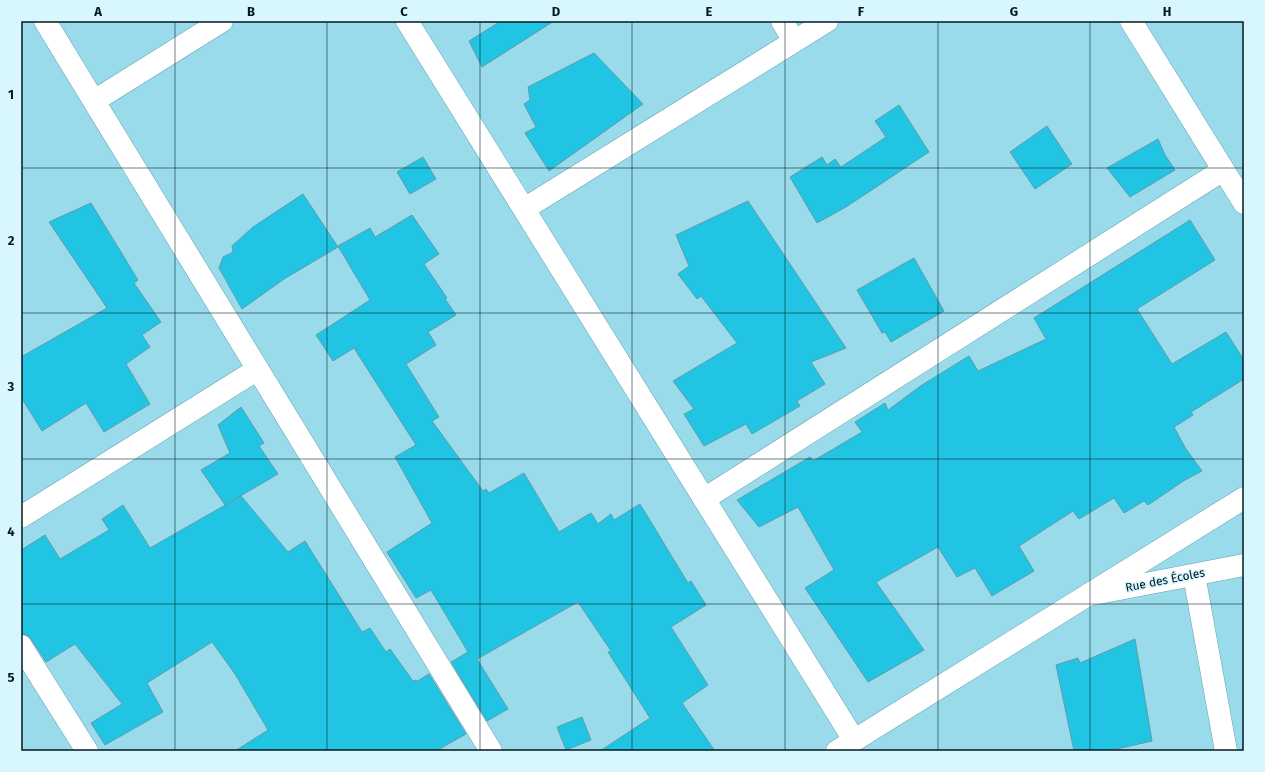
<svg xmlns="http://www.w3.org/2000/svg" width="1265" height="772" font-family="'Fira Sans',sans-serif">
  <style>
    .building { fill: #21c5e3; stroke: #5d9dac }
    .lines { fill: none; stroke-linecap: round; stroke-linejoin: round }
    .minor-casing { stroke: #64a4b4; stroke-width: 23 }
    .tertiary-casing { stroke: #64a4b4; stroke-width: 23 }
    .minor { stroke: #fff; stroke-width: 22 }
    .tertiary { stroke: #fff; stroke-width: 22 }
    .grid { fill: none; stroke: #011a20; stroke-width: 1; stroke-opacity: 0.55 }
    .labels { text-anchor: middle; dominant-baseline: central; stroke-width: 3; stroke-linejoin: round; paint-order: stroke }
    .street-label { font-size: 12px; fill: #011a20; stroke: #d7f6fe }
    .neatline { fill: none; stroke: #011a20; stroke-width: 1.5 }
    .grid-label { font-size: 13px; text-anchor: middle; font-weight: bold; fill: #011a20 }
  </style>
  <rect width="100%" height="100%" fill="#9adbeb"/>
  <!-- building -->
  <path class="building" d="M 501,21 L 554,21 L 482,67 L 469,41 Z
    M 594,53 L 643,104 L 549,171 L 525,133 L 536,127 L 524,104 L 530,100 L 528,87 Z
    M 899,105 L 929,152 L 846,207 L 817,223 L 790,177 L 822,157 L 827,165 L 835,159 L 841,167 L 886,137 L 875,121 Z
    M 1047,126 L 1072,164 L 1035,189 L 1010,152 Z
    M 1158,139 L 1165,155 L 1175,170 L 1130,197 L 1107,168 Z
    M 423,157 L 436,179 L 410,194 L 397,172 Z
    M 303,194 L 338,247 L 284,279 L 242,309 L 219,268 L 223,257 L 233,252 L 232,246 L 253,227 Z
    M 748,201 L 846,348 L 811,362 L 825,384 L 797,401 L 800,406 L 752,434 L 746,424 L 704,446 L 684,414 L 694,409 L 673,381 L 737,343 L 701,296 L 697,299 L 678,274 L 689,266 L 676,235 Z
    M 91,203 L 138,280 L 134,283 L 161,322 L 142,335 L 150,347 L 126,364 L 150,404 L 104,432 L 86,403 L 42,431 L 21,397 L 21,357 L 107,308 L 49,222 Z
    M 412,215 L 439,254 L 424,264 L 447,298 L 445,299 L 456,315 L 428,332 L 436,345 L 406,364 L 439,417 L 432,421 L 483,491 L 486,489 L 489,493 L 524,473 L 559,532 L 591,513 L 598,524 L 611,514 L 614,520 L 640,504 L 688,583 L 691,581 L 706,605 L 671,627 L 708,685 L 682,703 L 715,751 L 600,751 L 650,718 L 608,652 L 611,651 L 578,602 L 477,659 L 508,709 L 487,721 L 451,662 L 468,652 L 431,590 L 416,598 L 387,552 L 432,523 L 395,457 L 416,445 L 354,348 L 333,361 L 316,335 L 370,300 L 338,246 L 370,228 L 375,237 Z
    M 1190,220 L 1215,260 L 1137,309 L 1172,364 L 1226,332 L 1244,360 L 1244,379 L 1191,412 L 1193,415 L 1174,427 L 1186,449 L 1202,471 L 1185,480 L 1148,505 L 1144,501 L 1124,513 L 1114,498 L 1079,519 L 1073,511 L 1019,546 L 1034,571 L 992,596 L 975,568 L 957,577 L 938,547 L 876,582 L 924,650 L 868,682 L 805,588 L 834,570 L 798,507 L 759,527 L 737,500 L 810,457 L 813,461 L 862,432 L 855,422 L 885,403 L 888,410 L 922,385 L 969,356 L 978,371 L 1046,339 L 1034,318 Z
    M 914,258 L 944,311 L 891,342 L 885,332 L 882,333 L 857,290 Z
    M 241,407 L 264,443 L 259,446 L 278,474 L 225,505 L 201,470 L 230,453 L 218,425 Z
    M 241,496 L 288,552 L 305,541 L 362,632 L 370,628 L 386,652 L 390,649 L 413,681 L 416,680 L 416,682 L 429,674 L 466,734 L 436,751 L 235,751 L 268,730 L 235,674 L 212,642 L 147,683 L 163,712 L 105,745 L 91,723 L 122,704 L 75,644 L 46,662 L 31,639 L 27,635 L 21,634 L 21,550 L 45,535 L 60,559 L 109,530 L 102,519 L 123,505 L 150,548 Z
    M 1135,639 L 1152,741 L 1108,751 L 1074,751 L 1056,665 L 1078,658 L 1080,663 Z
    M 582,717 L 591,740 L 566,750 L 557,727 Z"/>
  <g class="lines">
    <!-- minor casing -->
    <g class="minor-casing">
      <path id="minor" d="M 45,21 L 491,751
        M 407,21 L 854,740
        M 782,21 L 794,41
        M 1131,21 L 1244,203
        M 94,101 L 222,21
        M 524,209 L 827,21
        M 704,499 L 1223,170
        M 21,517 L 258,369
        M 1194,575 L 1226,751
        M 1088,595 L 1244,565
        M 21,646 L 87,751"/>
    </g>
    <!-- tertiary casing -->
    <g class="tertiary-casing">
      <path id="tertiary" d="M 837,751 L 1244,498"/>
    </g>
    <!-- minor -->
    <use href="#minor" class="minor"/>
    <!-- tertiary -->
    <use href="#tertiary" class="tertiary"/>
  </g>
  <!-- grid -->
  <path class="grid" d="M 175,21 L 175,751M 327,21 L 327,751M 480,21 L 480,751M 632,21 L 632,751M 785,21 L 785,751M 938,21 L 938,751M 1090,21 L 1090,751M 21,168 L 1244,168M 21,313 L 1244,313M 21,459 L 1244,459M 21,604 L 1244,604"/>
  <g class="labels">
    <!-- street labels -->
    <g class="street-label">
      <text transform="translate(1165 580) rotate(-11)">Rue des Écoles</text>
    </g>
  </g>
  <!-- border -->
  <rect width="1265" height="772" fill="none" stroke="#d7f6fe" stroke-width="44"/>
  <rect x="22" y="22" width="1221" height="728" class="neatline"/>
  <g class="grid-label">
    <text x="98" y="16">A</text>
    <text x="251" y="16">B</text>
    <text x="404" y="16">C</text>
    <text x="556" y="16">D</text>
    <text x="709" y="16">E</text>
    <text x="861" y="16">F</text>
    <text x="1014" y="16">G</text>
    <text x="1167" y="16">H</text>
    <text x="11" y="99">1</text>
    <text x="11" y="245">2</text>
    <text x="11" y="391">3</text>
    <text x="11" y="536">4</text>
    <text x="11" y="682">5</text>
  </g>
</svg>
